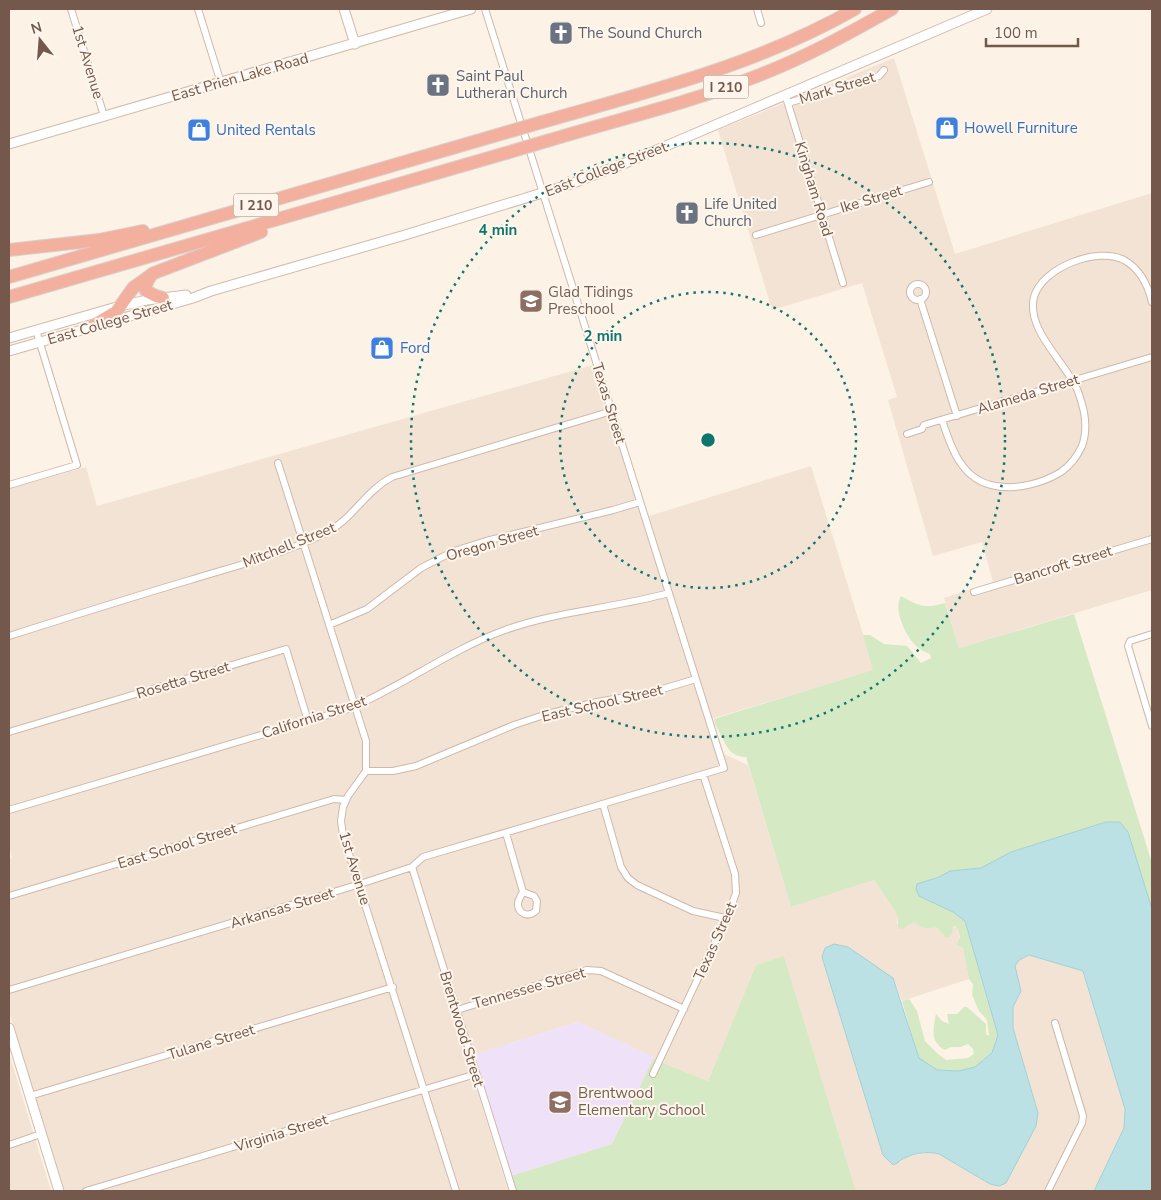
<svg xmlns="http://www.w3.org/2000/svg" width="1161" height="1200" font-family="'Nunito Sans',sans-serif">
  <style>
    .residential { fill: #f3e3d4 }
    .education { fill: #efe2f8 }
    .green { fill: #d5e9c4 }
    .water { fill: #bbe1e5; stroke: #a1d1d6 }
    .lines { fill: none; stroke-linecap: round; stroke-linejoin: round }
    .street-casing { stroke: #cdb9ac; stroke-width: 8 }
    .secondary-casing { stroke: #d2bbac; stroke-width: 11 }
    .highway-casing { stroke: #d8d0cd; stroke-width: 14 }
    .street { stroke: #fff; stroke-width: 6 }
    .secondary { stroke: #fff; stroke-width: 9 }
    .highway { stroke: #f4b09e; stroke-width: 12 }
    .highway-bridge-casing { stroke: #d8d0cd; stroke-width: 14; stroke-linecap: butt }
    .highway-bridge { stroke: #f4b09e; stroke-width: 12 }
    .ring { fill: none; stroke: #0f766e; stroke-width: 2.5; stroke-dasharray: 2.5 5 }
    .labels { text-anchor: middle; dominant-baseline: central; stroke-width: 4; stroke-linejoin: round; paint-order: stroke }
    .shield { fill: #fef6ec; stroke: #9d877b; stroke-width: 1 }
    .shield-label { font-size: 14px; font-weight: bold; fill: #74584b }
    .worship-label { font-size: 15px; fill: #5b616d; stroke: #fef6ec; text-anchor: start }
    .street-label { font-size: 15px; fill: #74584b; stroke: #fef6ec }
    .shop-label { font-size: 15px; fill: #366cbe; stroke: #fef6ec; text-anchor: start }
    .education-label { font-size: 15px; fill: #785e54; stroke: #fef6ec; text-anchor: start }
    .centre { fill: #0f766e; stroke: #fef6ec; stroke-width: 2.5 }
    .ring-label { font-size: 15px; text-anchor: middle; font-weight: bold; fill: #0f766e; stroke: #fef6ec; stroke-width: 4; stroke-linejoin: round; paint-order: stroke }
  </style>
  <rect width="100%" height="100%" fill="#fcf2e6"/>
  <!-- residential -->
  <path class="residential" d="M 894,58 L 955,254 L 1152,193 L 1152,590 L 959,648 L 944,598 L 993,582 L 982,542 L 933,556 L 888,400 L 897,397 L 862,283 L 772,310 L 718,130 Z
    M 593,365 L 715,750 L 748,765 L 791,907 L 874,880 L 895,911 L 898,917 L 897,924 L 908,926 L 912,922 L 914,922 L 936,927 L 946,938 L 956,925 L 964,954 L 969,979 L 902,1001 L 893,978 L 900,1163 L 906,1157 L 933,1152 L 939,1154 L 1038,1113 L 1013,1028 L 1013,1007 L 1021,991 L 1015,966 L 1019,960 L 1029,955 L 1083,970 L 1125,1109 L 1124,1128 L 1094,1191 L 856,1191 L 784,956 L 756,965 L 708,1081 L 653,1059 L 653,1057 L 578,1022 L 467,1057 L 508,1191 L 64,1191 L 9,1012 L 9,859 L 12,858 L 9,847 L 9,489 L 86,467 L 97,506 Z
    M 811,466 L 874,670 L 711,719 L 649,516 Z
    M 9,1053 L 51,1191 L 9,1191 Z"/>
  <!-- education -->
  <path class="education" d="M 578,1022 L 654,1057 L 612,1144 L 511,1176 L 473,1055 Z"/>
  <!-- green -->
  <path class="green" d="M 901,596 C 918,606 926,609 945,603 L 959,648 L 1074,614 L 1152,863 L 1152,909 L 1128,832 L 1120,822 L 1106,822 L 1011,852 L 981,868 L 950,871 L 939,877 L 917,884 L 919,896 L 953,912 L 965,921 L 998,1035 L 992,1053 L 975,1067 L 959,1071 L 937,1070 L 919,1059 L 902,1001 L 909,999 L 917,1011 L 925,1041 L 938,1054 L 946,1060 L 968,1058 L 974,1054 L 973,1049 L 968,1044 L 961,1047 L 951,1047 L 945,1050 C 930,1042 933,1029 936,1014 L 942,1021 L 949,1024 L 947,1014 L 957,1014 L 964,1007 L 967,1007 L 986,1024 L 986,1035 L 989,1035 L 987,1020 L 979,1011 L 972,995 L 973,984 L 969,979 L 964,954 L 963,948 L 957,945 L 960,937 L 956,925 L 953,927 C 953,933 952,936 946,938 L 936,927 C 926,929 922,929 914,922 L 902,929 L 898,928 L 898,917 L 895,911 L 874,880 L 791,907 L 746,757 C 732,757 727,748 722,737 C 719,731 715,726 714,719 L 873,670 L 863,635 L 870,635 L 884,644 L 907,646 L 921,663 L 931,658 L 930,654 C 928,653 925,652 923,651 C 908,643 892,611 901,596 Z
    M 784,956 L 856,1191 L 516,1191 L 511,1176 L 612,1144 L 653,1059 L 708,1081 L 756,965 Z"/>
  <!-- water -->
  <path class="water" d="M 1106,822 L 1120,822 L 1128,832 L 1152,909 L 1152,1191 L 1094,1191 L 1124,1128 L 1125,1109 L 1083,971 L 1029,955 L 1019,960 L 1015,966 L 1021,991 L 1013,1007 L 1013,1028 L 1038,1113 L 1036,1126 L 1006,1183 L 999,1186 L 990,1184 L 939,1154 C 930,1151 915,1153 907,1157 C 901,1159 899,1163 893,1165 L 883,1155 L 822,957 L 825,948 L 834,944 L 848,947 L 893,978 L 919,1058 L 937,1070 L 959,1071 L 975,1067 L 992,1053 L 998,1035 L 965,921 L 953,912 L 919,896 L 916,889 L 917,884 L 939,877 L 950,871 L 981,868 L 1011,852 Z"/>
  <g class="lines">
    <!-- street casing -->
    <g class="street-casing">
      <path id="street" d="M 71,9 L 104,116
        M 198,9 L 221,83
        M 757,9 L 761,23
        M 785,94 L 843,283
        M 788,103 L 879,76 L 884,70
        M 756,235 L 929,182
        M910 292a8 8 0 1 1 16 0a8 8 0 1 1-16 0Z
        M 920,299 L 957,416
        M 942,420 C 951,448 962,481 996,486 C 1017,490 1043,483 1061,472 C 1071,465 1077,457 1082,446 C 1086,435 1086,423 1084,412 C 1082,404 1080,395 1076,387 C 1063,360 1026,329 1034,297 C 1042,268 1097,246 1124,260 C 1140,269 1148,285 1152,302
        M 907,434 L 922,429 L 924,425 L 1152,357
        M 278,463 L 366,741 L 366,771 L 348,796 L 343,807 L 341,821 L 343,835 L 456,1191
        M 9,485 L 77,465 L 36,330
        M 974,592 L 1152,539
        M 329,625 L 367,609 L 421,568 L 454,551 L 486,541 L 613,510 L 640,502
        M 1152,634 L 1130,641 L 1128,646 L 1152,726
        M 9,636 C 69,617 129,598 190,580 C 236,566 283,554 326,533 C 353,519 365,491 392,477 L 612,411
        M 9,732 L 286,649 L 308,721
        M 366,771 L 393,771 L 416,766 L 514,725 L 547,714 L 597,702 L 649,693 L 696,679
        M 603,804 L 621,867 L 628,878 L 637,885 L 693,911 L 725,918
        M 9,810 L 348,709 C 402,687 449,650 505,630 C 558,611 615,608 669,593
        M 506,833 L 523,892
        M 412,867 L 513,1191
        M 523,892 L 534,896 L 537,901 L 536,911 C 531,915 526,916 521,912 C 515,905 519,899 523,892 Z
        M 9,896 L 334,799 L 346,800
        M 9,990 L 360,884 L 412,867 L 423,857 L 724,768 L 485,9
        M 457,1010 L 580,972 L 587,970 L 601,971 L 684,1009
        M 653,1074 L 730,910 L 736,893 L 735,874 L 703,774
        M 30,1096 L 393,987
        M 9,1145 L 41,1134
        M 86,1191 L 476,1074
        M 1048,1191 L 1082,1123 L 1083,1116 L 1055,1023"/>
    </g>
    <!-- secondary casing -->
    <g class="secondary-casing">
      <path id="secondary" d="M 344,9 L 355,44
        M 9,144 L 471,9
        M 9,338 L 120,306 L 147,300 L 186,295
        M 9,351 L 193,298 L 211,291 L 405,235 L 568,185 L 633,160 L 987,9
        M 9,1028 L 59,1191"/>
    </g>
    <!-- highway casing -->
    <g class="highway-casing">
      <path id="highway" d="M 542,122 C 650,91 757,65 855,9
        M 550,140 C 619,119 690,103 757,76 C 804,58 848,34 892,9
        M 9,250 L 99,240 L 143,231
        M 152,274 C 148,280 145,284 146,291 L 156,296 L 163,298
        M 9,277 L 504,133
        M 9,297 L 506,153
        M 94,325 L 116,312 L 133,288 L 154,273 L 261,232"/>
    </g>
    <!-- street -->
    <use href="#street" class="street"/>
    <!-- secondary -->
    <use href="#secondary" class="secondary"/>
    <!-- highway -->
    <use href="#highway" class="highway"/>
    <!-- highway-bridge casing -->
    <g class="highway-bridge-casing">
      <path id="highway-bridge" d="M 504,133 L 542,122
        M 506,153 L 550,140"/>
    </g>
    <!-- highway-bridge -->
    <use href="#highway-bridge" class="highway-bridge"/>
  </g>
  <!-- distance rings -->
  <g class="ring">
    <circle cx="708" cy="440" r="148"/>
    <circle cx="708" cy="440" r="297"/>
  </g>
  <!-- icons -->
  <defs>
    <g id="church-square" transform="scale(1.25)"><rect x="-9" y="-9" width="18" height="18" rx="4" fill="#6b7280" stroke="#fef6ec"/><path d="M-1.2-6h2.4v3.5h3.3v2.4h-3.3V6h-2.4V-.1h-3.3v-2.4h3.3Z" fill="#fff"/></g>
    <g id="shop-square" transform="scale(1.25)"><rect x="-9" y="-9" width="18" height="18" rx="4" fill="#3f7fe0" stroke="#fef6ec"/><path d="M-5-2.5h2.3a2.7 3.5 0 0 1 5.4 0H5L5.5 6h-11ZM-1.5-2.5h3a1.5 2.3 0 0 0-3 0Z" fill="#fff"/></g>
    <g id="school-square" transform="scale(1.25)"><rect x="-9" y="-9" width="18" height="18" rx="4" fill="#8d6e63" stroke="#fef6ec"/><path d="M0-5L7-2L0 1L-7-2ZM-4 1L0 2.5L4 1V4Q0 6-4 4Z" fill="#fff"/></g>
  </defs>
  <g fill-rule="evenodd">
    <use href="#church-square" x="561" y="33"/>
    <use href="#church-square" x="438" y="85"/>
    <use href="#shop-square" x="947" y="128"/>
    <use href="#shop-square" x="199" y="130"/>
    <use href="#church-square" x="687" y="213"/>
    <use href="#school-square" x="531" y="301"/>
    <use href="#shop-square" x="382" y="348"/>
    <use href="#school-square" x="560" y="1102"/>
  </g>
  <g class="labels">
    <!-- shield labels -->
    <g class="shield">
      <rect x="703.5" y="75.5" width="45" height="23" rx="4"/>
      <rect x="233.5" y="193.5" width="45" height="23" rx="4"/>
    </g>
    <g class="shield-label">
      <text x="726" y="87">I 210</text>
      <text x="256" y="205">I 210</text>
    </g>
    <!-- worship labels -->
    <g class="worship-label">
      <text x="578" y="33">The Sound Church</text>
      <text x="456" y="76">Saint Paul<tspan x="456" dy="17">Lutheran Church</tspan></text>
      <text x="704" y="204">Life United<tspan x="704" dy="17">Church</tspan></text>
    </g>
    <!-- street labels -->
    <g class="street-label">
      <text transform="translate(88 62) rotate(73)">1st Avenue</text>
      <text transform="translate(240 77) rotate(-16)">East Prien Lake Road</text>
      <text transform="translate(837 88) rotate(-17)">Mark Street</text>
      <text transform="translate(606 169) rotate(-21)">East College Street</text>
      <text transform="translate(814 189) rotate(73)">Kingham Road</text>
      <text transform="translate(871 199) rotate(-17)">Ike Street</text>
      <text transform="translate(110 322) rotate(-16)">East College Street</text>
      <text transform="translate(1028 394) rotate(-17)">Alameda Street</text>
      <text transform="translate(609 403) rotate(73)">Texas Street</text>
      <text transform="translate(492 543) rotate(-16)">Oregon Street</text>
      <text transform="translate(289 545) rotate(-22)">Mitchell Street</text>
      <text transform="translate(1063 565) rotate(-17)">Bancroft Street</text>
      <text transform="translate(183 680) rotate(-17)">Rosetta Street</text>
      <text transform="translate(602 703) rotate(-13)">East School Street</text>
      <text transform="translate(314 717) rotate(-18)">California Street</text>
      <text transform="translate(177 846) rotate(-17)">East School Street</text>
      <text transform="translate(355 868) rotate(73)">1st Avenue</text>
      <text transform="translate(282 908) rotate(-17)">Arkansas Street</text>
      <text transform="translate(715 941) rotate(-66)">Texas Street</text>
      <text transform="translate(529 988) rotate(-16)">Tennessee Street</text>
      <text transform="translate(462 1029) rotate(73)">Brentwood Street</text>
      <text transform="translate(211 1042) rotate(-17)">Tulane Street</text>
      <text transform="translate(281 1133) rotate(-17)">Virginia Street</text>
    </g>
    <!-- shop labels -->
    <g class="shop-label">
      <text x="964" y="128">Howell Furniture</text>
      <text x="216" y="130">United Rentals</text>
      <text x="400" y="348">Ford</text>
    </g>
    <!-- education labels -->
    <g class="education-label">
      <text x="548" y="292">Glad Tidings<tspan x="548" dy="17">Preschool</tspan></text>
      <text x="578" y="1093">Brentwood<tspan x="578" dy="17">Elementary School</tspan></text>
    </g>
  </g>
  <circle cx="708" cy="440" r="8" class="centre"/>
  <g class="ring-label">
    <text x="498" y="235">4 min</text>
    <text x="603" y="341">2 min</text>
  </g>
  <!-- border -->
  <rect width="1161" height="1200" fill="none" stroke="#74584b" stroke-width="20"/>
  <!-- north arrow -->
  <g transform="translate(40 40) rotate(343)" stroke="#fef6ec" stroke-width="4" paint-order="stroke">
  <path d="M0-4L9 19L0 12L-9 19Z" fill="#74584b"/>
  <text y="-8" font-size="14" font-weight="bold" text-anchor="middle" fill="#74584b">N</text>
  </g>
  <!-- scale -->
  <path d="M986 38v8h92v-8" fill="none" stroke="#74584b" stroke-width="2.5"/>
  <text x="994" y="38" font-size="15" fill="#74584b" stroke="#fef6ec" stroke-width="4" paint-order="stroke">100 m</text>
</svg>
